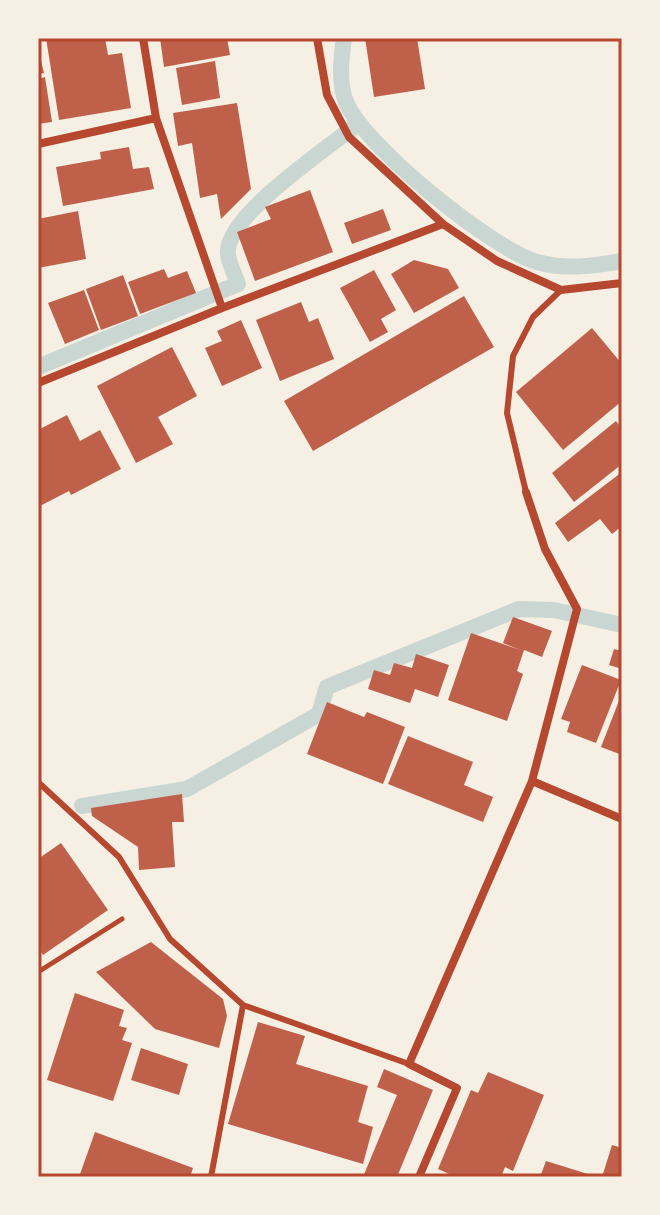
<svg xmlns="http://www.w3.org/2000/svg" width="660" height="1215" font-family="Commissioner,sans-serif">
  <style>
    .lines { fill: none; stroke-linecap: round; stroke-linejoin: round }
    .stream { stroke: #c9d6d2; stroke-width: 16 }
    .building { fill: #bf614a }
    .path { stroke: #b5482f; stroke-width: 5 }
    .service { stroke: #b5482f; stroke-width: 6 }
    .minor { stroke: #b5482f; stroke-width: 8 }
    .neatline { fill: none; stroke: #b5482f; stroke-width: 3 }
  </style>
  <rect width="100%" height="100%" fill="#f6efe4"/>
  <g class="lines">
    <!-- stream -->
    <path class="stream" d="M 344,38 C 341,59 338,85 347,104 C 366,147 492,249 537,262 C 566,270 593,266 622,261
      M 38,367 L 238,284 C 235,275 229,264 228,254 C 224,216 328,149 357,124
      M 82,806 L 187,789 L 319,714 L 327,687 L 519,609 L 554,610 L 622,625"/>
  </g>
  <!-- building -->
  <path class="building" d="M 46,38 L 105,38 L 108,55 L 122,53 L 131,108 L 59,120 Z
    M 160,38 L 227,38 L 230,55 L 164,67 Z
    M 365,38 L 417,38 L 425,89 L 374,97 Z
    M 38,48 L 44,73 L 38,74 Z
    M 215,61 L 220,98 L 182,105 L 176,68 Z
    M 45,77 L 52,122 L 38,124 L 38,79 Z
    M 237,103 L 251,189 L 221,219 L 217,194 L 200,198 L 192,143 L 178,146 L 173,113 Z
    M 129,147 L 133,169 L 149,167 L 154,189 L 63,206 L 56,167 L 101,159 L 100,152 Z
    M 310,190 L 333,252 L 255,281 L 237,232 L 271,219 L 265,207 Z
    M 383,209 L 391,230 L 352,244 L 344,223 Z
    M 78,211 L 86,259 L 38,268 L 38,219 Z
    M 414,260 L 448,269 L 459,288 L 414,313 L 391,274 Z
    M 164,269 L 168,278 L 187,271 L 196,293 L 140,314 L 128,282 Z
    M 374,270 L 396,310 L 381,319 L 388,332 L 370,342 L 340,288 Z
    M 123,275 L 138,316 L 101,330 L 86,289 Z
    M 84,290 L 99,330 L 65,344 L 48,303 Z
    M 464,296 L 494,347 L 313,451 L 284,401 Z
    M 301,302 L 309,322 L 318,318 L 334,359 L 280,381 L 256,320 Z
    M 241,320 L 262,368 L 222,386 L 205,348 L 222,341 L 217,331 Z
    M 592,328 L 622,364 L 622,401 L 563,450 L 516,392 Z
    M 172,347 L 197,396 L 158,417 L 173,444 L 136,463 L 97,386 Z
    M 67,415 L 80,441 L 100,430 L 121,469 L 71,495 L 69,491 L 38,507 L 38,430 Z
    M 616,421 L 622,429 L 622,464 L 574,502 L 552,473 Z
    M 622,472 L 622,526 L 612,534 L 600,519 L 568,542 L 555,523 Z
    M 513,617 L 552,631 L 542,657 L 524,650 L 517,671 L 523,674 L 507,721 L 448,700 L 471,633 L 520,650 L 503,643 Z
    M 614,649 L 622,651 L 622,669 L 609,665 Z
    M 416,654 L 449,665 L 438,697 L 415,689 L 410,703 L 368,689 L 374,670 L 390,675 L 394,663 L 412,668 Z
    M 582,665 L 621,680 L 596,743 L 567,732 L 570,722 L 561,719 Z
    M 622,693 L 622,755 L 601,747 Z
    M 327,702 L 364,717 L 367,712 L 405,727 L 383,784 L 307,754 Z
    M 408,736 L 473,762 L 464,785 L 493,797 L 483,822 L 388,784 Z
    M 182,794 L 184,822 L 172,822 L 175,867 L 139,870 L 138,847 L 92,816 L 91,808 Z
    M 61,843 L 108,910 L 43,955 L 38,947 L 38,859 Z
    M 151,942 L 223,999 L 227,1016 L 219,1048 L 155,1029 L 96,972 Z
    M 75,993 L 124,1010 L 119,1026 L 127,1028 L 122,1040 L 132,1043 L 113,1101 L 47,1080 Z
    M 258,1022 L 305,1036 L 296,1064 L 368,1086 L 358,1122 L 373,1127 L 363,1164 L 228,1124 Z
    M 141,1048 L 188,1064 L 179,1095 L 131,1080 Z
    M 384,1069 L 433,1090 L 397,1177 L 363,1177 L 397,1095 L 377,1087 Z
    M 488,1072 L 544,1095 L 513,1171 L 505,1167 L 501,1177 L 456,1177 L 438,1169 L 471,1090 L 478,1093 Z
    M 95,1132 L 193,1168 L 190,1177 L 79,1177 Z
    M 612,1145 L 622,1148 L 622,1177 L 602,1177 Z
    M 546,1161 L 588,1174 L 588,1177 L 540,1177 Z"/>
  <g class="lines">
    <!-- path -->
    <path class="path" d="M 38,972 L 122,919"/>
    <!-- service -->
    <path class="service" d="M 526,492 L 507,413 L 513,356 L 533,317 L 561,290
      M 38,782 L 119,857 L 170,939 L 243,1005 L 409,1064
      M 211,1177 L 243,1005"/>
    <!-- minor -->
    <path class="minor" d="M 143,38 L 156,118 L 222,308
      M 317,38 L 327,95 L 349,137 L 443,224 L 497,261 L 561,290 L 622,283
      M 38,144 L 156,118
      M 38,383 L 222,308 L 443,224
      M 532,781 L 622,819
      M 419,1177 L 457,1088 L 409,1064 L 532,781 L 577,609 L 545,549 L 526,492"/>
  </g>
  <!-- border -->
  <rect width="660" height="1215" fill="none" stroke="#f6efe4" stroke-width="80"/>
  <rect x="40" y="40" width="580" height="1135" class="neatline"/>
</svg>
